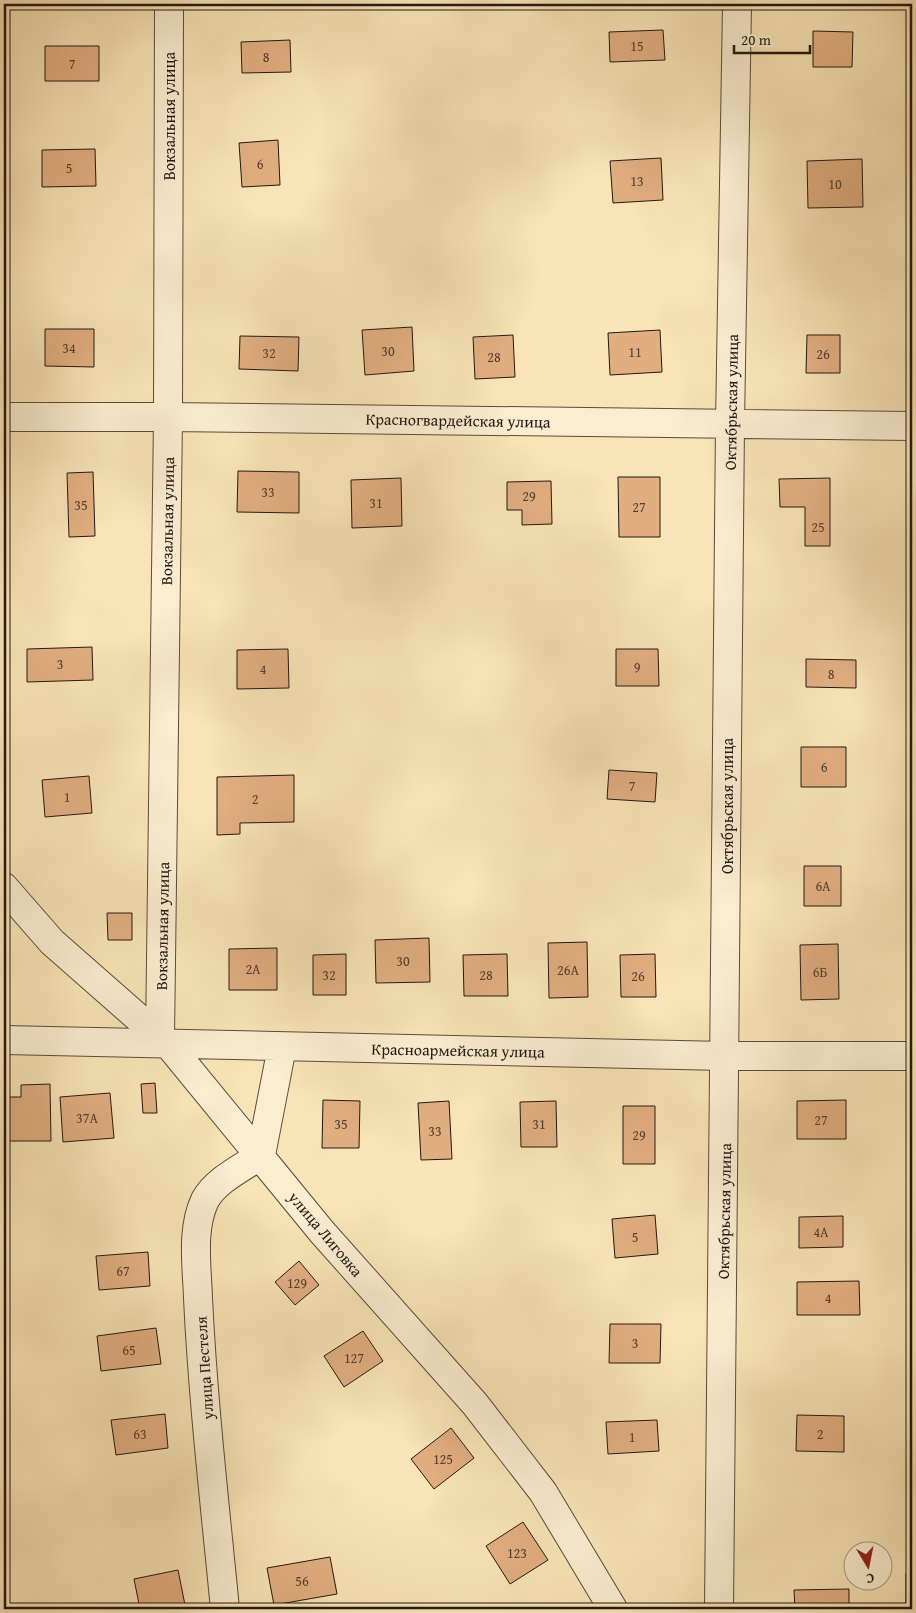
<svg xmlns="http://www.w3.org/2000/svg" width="916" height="1613" font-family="'Gentium Book Plus',serif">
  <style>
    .building { fill: #e1ae80; stroke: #241813 }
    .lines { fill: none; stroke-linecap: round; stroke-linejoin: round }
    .minor-casing { stroke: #594b3c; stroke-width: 30 }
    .minor { stroke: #faedd0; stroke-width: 28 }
    .labels { text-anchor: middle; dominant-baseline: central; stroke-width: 4; stroke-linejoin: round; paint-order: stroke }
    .number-label { font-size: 14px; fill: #533e2e }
    .street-label { font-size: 16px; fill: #241813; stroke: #faedd0 }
  </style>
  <rect width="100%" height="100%" fill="#f8e4b6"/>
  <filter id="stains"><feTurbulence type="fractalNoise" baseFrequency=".004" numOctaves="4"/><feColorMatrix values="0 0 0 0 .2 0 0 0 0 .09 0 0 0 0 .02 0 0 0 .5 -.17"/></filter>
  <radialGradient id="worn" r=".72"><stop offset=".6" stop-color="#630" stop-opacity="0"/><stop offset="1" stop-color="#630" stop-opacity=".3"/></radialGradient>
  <!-- building -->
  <path class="building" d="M 663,30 L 665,60 L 610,62 L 609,32 Z
    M 813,31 L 853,32 L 852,67 L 813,67 Z
    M 290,40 L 291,72 L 242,73 L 241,42 Z
    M 45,46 L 99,46 L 99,81 L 45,81 Z
    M 278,140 L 280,185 L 242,187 L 239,143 Z
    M 95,149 L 96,186 L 42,187 L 42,150 Z
    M 661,158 L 663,200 L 613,203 L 610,161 Z
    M 862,159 L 863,207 L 808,208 L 807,161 Z
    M 412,327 L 414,371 L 365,375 L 362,330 Z
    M 45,329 L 94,329 L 94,367 L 45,366 Z
    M 660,330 L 662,372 L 610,375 L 608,333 Z
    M 513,335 L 515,377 L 475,379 L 473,337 Z
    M 807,335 L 840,335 L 840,373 L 806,373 Z
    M 240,336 L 299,337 L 298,371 L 239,369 Z
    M 238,471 L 299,472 L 299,513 L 237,512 Z
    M 93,472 L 95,536 L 69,537 L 67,473 Z
    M 618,477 L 660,477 L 660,537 L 619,537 Z
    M 401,478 L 402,526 L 352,528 L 351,480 Z
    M 830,478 L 830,546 L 805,546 L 805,507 L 780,507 L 779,479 Z
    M 551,481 L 552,524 L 522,525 L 522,510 L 507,510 L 507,482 Z
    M 92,647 L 93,680 L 27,682 L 27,649 Z
    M 288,649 L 289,688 L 237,689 L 237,650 Z
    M 616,649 L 658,649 L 659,686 L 616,686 Z
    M 806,659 L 856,660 L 856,688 L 806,687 Z
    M 801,747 L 846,747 L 846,787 L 801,787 Z
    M 609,770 L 657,773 L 655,802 L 607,799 Z
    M 294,775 L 294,822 L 240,823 L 240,834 L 217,835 L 217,777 Z
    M 89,776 L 92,813 L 45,817 L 42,780 Z
    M 804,866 L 841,866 L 841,906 L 804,906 Z
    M 107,913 L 132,913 L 132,940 L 108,940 Z
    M 429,938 L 430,982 L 376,983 L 375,940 Z
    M 587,942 L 588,997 L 549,998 L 548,943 Z
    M 838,944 L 839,999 L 801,1000 L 800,945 Z
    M 277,948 L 277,990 L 229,990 L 229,949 Z
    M 346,954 L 346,995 L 313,995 L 313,955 Z
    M 507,954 L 508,996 L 464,996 L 463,955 Z
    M 655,954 L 656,997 L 621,997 L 620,955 Z
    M 155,1083 L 157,1113 L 143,1113 L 141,1084 Z
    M 50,1084 L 51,1141 L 9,1141 L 8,1097 L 21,1097 L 21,1085 Z
    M 110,1093 L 114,1138 L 63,1142 L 60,1097 Z
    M 323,1100 L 360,1101 L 359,1148 L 322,1148 Z
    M 846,1100 L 846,1139 L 797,1139 L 797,1101 Z
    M 449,1101 L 452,1159 L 421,1160 L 418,1103 Z
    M 556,1101 L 557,1147 L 521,1147 L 520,1102 Z
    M 623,1106 L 655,1106 L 655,1164 L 623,1164 Z
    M 655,1215 L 658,1254 L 615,1258 L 612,1219 Z
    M 843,1216 L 843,1247 L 799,1248 L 799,1217 Z
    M 148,1252 L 150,1286 L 99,1290 L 96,1256 Z
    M 299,1261 L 319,1285 L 295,1305 L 275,1282 Z
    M 859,1281 L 860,1315 L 797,1315 L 797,1282 Z
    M 610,1324 L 661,1324 L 660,1363 L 609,1363 Z
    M 156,1328 L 161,1364 L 101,1371 L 97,1336 Z
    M 363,1331 L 383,1361 L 344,1387 L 324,1356 Z
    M 165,1414 L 168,1448 L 116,1455 L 111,1420 Z
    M 797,1415 L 844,1416 L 844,1452 L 796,1451 Z
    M 657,1420 L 659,1451 L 608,1454 L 606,1422 Z
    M 451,1428 L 474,1458 L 434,1489 L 411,1459 Z
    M 523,1522 L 548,1560 L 510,1584 L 486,1546 Z
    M 330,1557 L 337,1594 L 274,1605 L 267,1568 Z
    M 178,1570 L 185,1605 L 162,1609 L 140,1609 L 134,1579 Z
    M 906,1573 L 912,1573 L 912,1609 L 906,1609 Z
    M 849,1589 L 849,1609 L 795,1609 L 794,1590 Z"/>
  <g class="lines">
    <!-- minor casing -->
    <g class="minor-casing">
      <path id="minor" d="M 4,417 L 168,417 L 912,426
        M 4,887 L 52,942 L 168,1044 L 322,1232 L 475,1404 L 543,1492 L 613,1609
        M 160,1038 L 168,417 L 169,4
        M 4,1040 L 725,1056 L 912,1056
        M 225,1609 C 215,1506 203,1402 198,1298 C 197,1267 191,1229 205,1200 C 216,1180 242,1168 261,1155 L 282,1047
        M 719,1609 L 730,424 L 737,4"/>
    </g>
    <!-- minor -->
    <use href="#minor" class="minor"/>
  </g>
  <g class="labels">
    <!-- number labels -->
    <g class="number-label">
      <text x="637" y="46">15</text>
      <text x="266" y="57">8</text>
      <text x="72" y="64">7</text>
      <text x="260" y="164">6</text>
      <text x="69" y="168">5</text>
      <text x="637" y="181">13</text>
      <text x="835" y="184">10</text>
      <text x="69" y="348">34</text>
      <text x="388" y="351">30</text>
      <text x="635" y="352">11</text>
      <text x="269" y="353">32</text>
      <text x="823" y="354">26</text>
      <text x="494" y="357">28</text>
      <text x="268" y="492">33</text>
      <text x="529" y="496">29</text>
      <text x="376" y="503">31</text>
      <text x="81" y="505">35</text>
      <text x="639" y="507">27</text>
      <text x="818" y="527">25</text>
      <text x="60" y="664">3</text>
      <text x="637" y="667">9</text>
      <text x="263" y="669">4</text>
      <text x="831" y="674">8</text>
      <text x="824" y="767">6</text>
      <text x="632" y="786">7</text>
      <text x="67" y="797">1</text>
      <text x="255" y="799">2</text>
      <text x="823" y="886">6А</text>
      <text x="403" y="961">30</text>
      <text x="253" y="969">2А</text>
      <text x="568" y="970">26А</text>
      <text x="820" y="972">6Б</text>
      <text x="329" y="975">32</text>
      <text x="486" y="975">28</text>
      <text x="638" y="976">26</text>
      <text x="87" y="1118">37А</text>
      <text x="821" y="1120">27</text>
      <text x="341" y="1124">35</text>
      <text x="539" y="1124">31</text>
      <text x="435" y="1131">33</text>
      <text x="639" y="1135">29</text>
      <text x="821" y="1232">4А</text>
      <text x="635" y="1237">5</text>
      <text x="123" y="1271">67</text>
      <text x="297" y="1283">129</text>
      <text x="828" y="1298">4</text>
      <text x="635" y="1343">3</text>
      <text x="129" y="1350">65</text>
      <text x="354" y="1358">127</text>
      <text x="140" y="1434">63</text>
      <text x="820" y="1434">2</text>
      <text x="632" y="1437">1</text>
      <text x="443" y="1459">125</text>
      <text x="517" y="1553">123</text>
      <text x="302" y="1581">56</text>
    </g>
    <!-- street labels -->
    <g class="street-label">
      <text transform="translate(169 116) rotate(-90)">Вокзальная улица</text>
      <text transform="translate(731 402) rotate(-89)">Октябрьская улица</text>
      <text transform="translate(458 420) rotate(1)">Красногвардейская улица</text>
      <text transform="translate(167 521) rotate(-89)">Вокзальная улица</text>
      <text transform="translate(727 806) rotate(-90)">Октябрьская улица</text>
      <text transform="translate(162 926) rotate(-89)">Вокзальная улица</text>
      <text transform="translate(458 1050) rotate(1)">Красноармейская улица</text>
      <text transform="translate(724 1211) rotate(-89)">Октябрьская улица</text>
      <text transform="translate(326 1234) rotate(50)">улица Лиговка</text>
      <text transform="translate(204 1368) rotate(-94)">улица Пестеля</text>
    </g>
  </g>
  <!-- margin -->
  <rect width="916" height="1613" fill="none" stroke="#f8e4b6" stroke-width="20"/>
  <rect x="5" y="5" width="906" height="1603" fill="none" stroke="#241813" stroke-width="2.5"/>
  <rect x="10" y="10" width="896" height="1593" fill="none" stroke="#241813"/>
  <!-- north arrow -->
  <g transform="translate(868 1566) rotate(170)"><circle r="24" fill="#faedd0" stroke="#a49884"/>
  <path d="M0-4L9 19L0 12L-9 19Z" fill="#8f2418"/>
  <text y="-8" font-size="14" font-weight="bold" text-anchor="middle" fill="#241813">С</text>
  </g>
  <!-- scale -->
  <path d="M734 45v8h76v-8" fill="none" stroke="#241813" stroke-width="2.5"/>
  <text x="741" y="45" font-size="15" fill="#241813" stroke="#faedd0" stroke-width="4" paint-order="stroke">20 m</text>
  <rect width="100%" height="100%" filter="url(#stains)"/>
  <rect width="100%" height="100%" fill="url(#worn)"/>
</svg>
